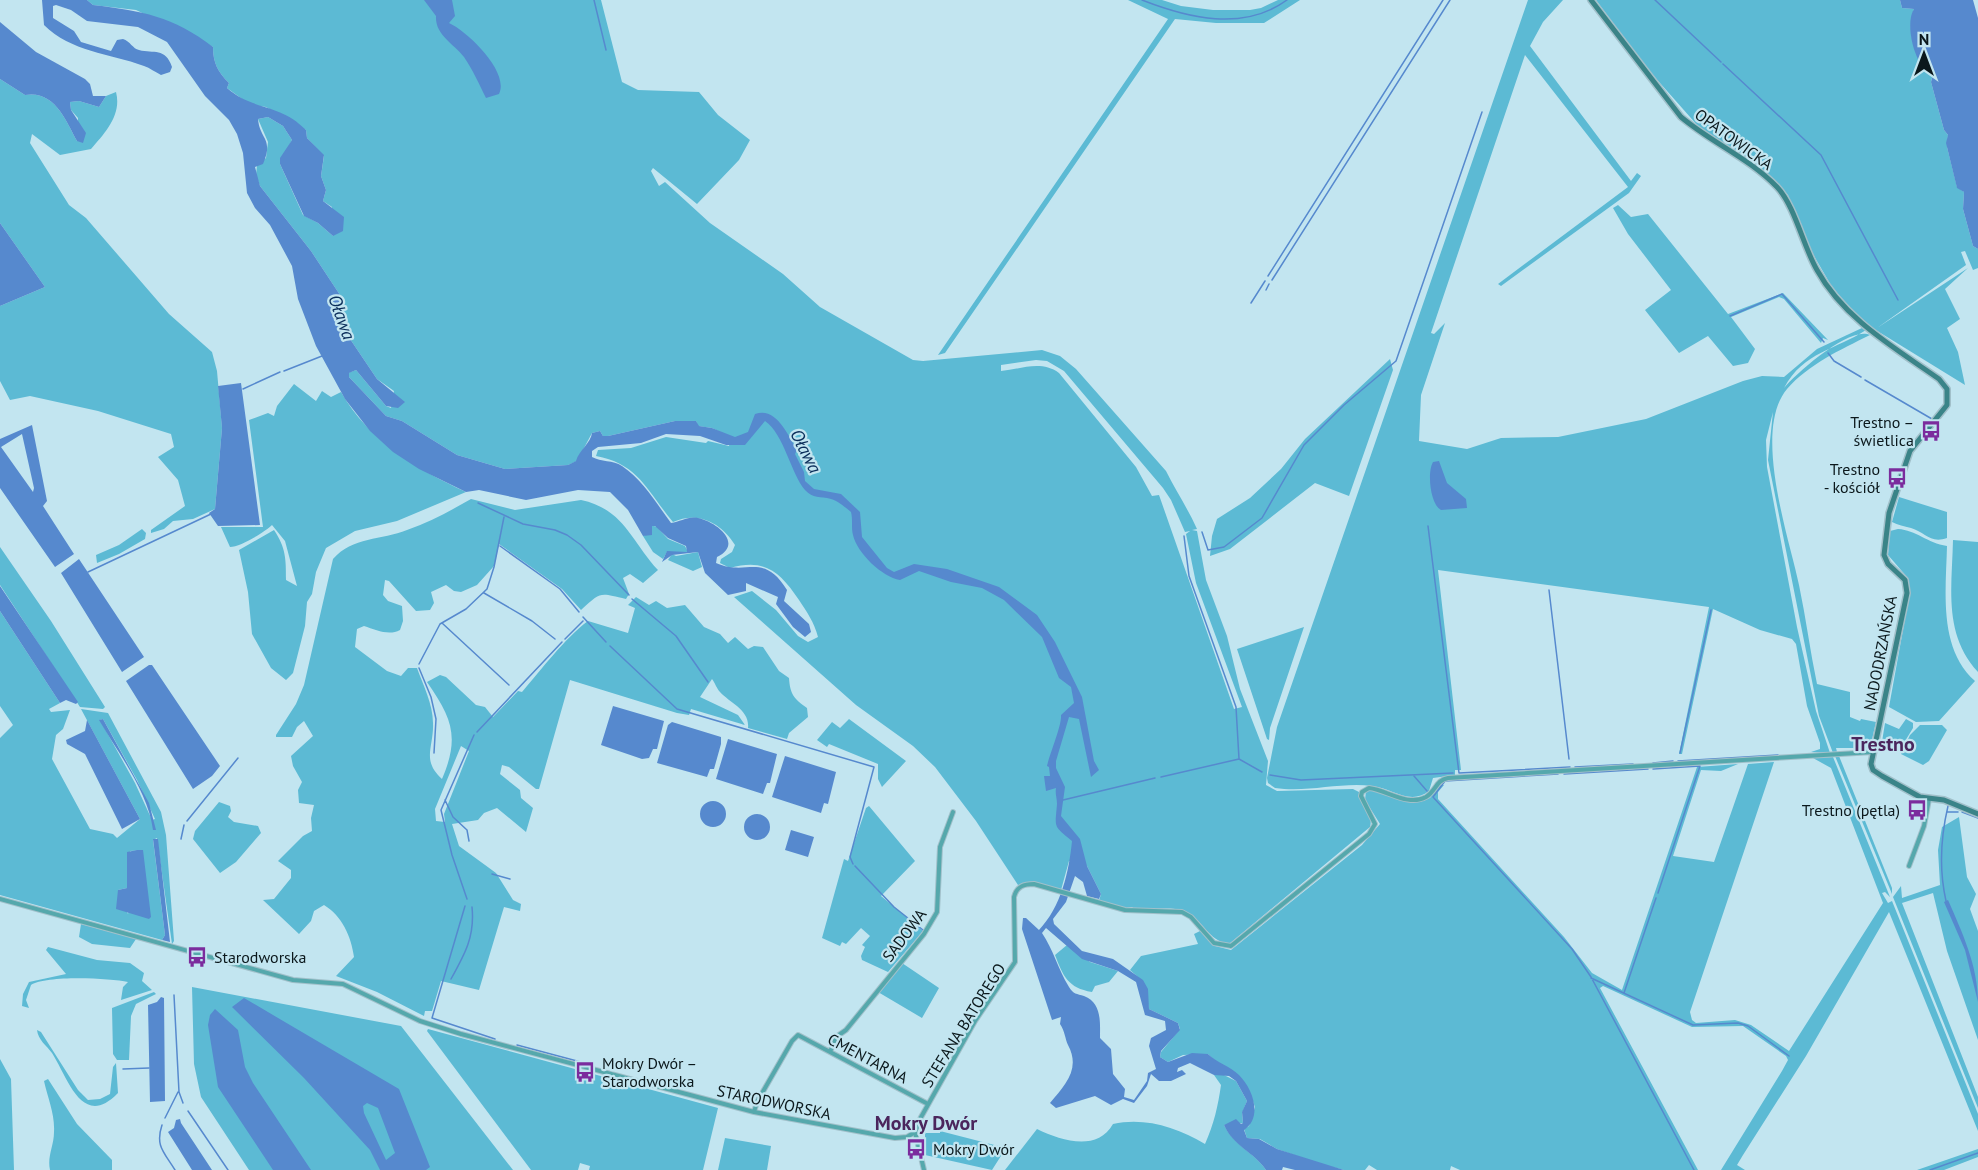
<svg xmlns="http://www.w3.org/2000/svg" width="1978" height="1170" font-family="'PT Sans',sans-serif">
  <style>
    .green { fill: #5cbad4; fill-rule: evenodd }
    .water { fill: #5689ce; fill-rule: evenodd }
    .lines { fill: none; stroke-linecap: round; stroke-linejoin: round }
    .stream { stroke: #5689ce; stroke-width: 1.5 }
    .street-casing { stroke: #a1c0ca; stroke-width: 6 }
    .secondary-casing { stroke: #a1c0ca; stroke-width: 8 }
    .street { stroke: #55a8ac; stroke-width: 4 }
    .secondary { stroke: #3a8488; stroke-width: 5 }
    .labels { text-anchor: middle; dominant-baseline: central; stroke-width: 4.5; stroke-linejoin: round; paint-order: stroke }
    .street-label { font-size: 16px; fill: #0b181c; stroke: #c2e5f0 }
    .poi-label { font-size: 16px; fill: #0b181c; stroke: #c2e5f0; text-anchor: end }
    .water-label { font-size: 18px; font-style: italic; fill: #0b2e5a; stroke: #c2e5f0 }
    .quarter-label { font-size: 20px; font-weight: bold; fill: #4b265d; stroke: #c2e5f0 }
  </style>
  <rect width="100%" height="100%" fill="#c2e5f0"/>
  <!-- green -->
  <path class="green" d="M 87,0 L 601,0 L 622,82 L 638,90 L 699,92 L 718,115 L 750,140 L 739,160 L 697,204 L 653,168 L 651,171 L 659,186 L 665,182 L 710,223 L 783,274 L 820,307 L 913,360 L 923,361 L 1042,350 L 1060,356 L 1076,369 L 1166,471 C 1176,491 1188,509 1197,529 L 1192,530 L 1197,531 L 1206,580 L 1227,636 L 1240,689 L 1268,761 L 1266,785 L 1277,791 L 1353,789 L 1359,792 C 1360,805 1374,813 1370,827 L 1229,944 C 1208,941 1203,919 1184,911 C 1170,906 1150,910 1136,910 L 1132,907 L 1126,908 L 1099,901 L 1101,894 L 1087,866 L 1069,861 L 1061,890 L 1035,883 L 1018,885 L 976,821 L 935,767 L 913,746 L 856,705 L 734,597 L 752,591 L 776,610 L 798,636 L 808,642 L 818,637 C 814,622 807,612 799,600 C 780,572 765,558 730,568 L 720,563 L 721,559 L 732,552 L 735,545 C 721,522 697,511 673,522 C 647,491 639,464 596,456 L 598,450 L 631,448 L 666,437 L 706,443 L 708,441 L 729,446 L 731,437 L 712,428 L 698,426 L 696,421 L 675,421 L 608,436 L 603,436 L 600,431 L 592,433 L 577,461 L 568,465 L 505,469 L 457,455 L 402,421 L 386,416 L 349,377 L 348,373 L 356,370 L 386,406 L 391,408 L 394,391 L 377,379 L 346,333 L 338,312 L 342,298 L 311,251 L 260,186 L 256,175 L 257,165 L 266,158 L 268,142 L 258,119 L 268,117 L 283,126 L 292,140 L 280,164 L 303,215 L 318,223 L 333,236 L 332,207 L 323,201 L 326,190 L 321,176 L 324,156 L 307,138 L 306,130 L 266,107 L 249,104 L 227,88 L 229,83 C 218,72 213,63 213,47 L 136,10 L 93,5 ZM 1036,360 L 1047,361 L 1064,371 L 1163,488 L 1171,500 L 1185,532 L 1190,531 L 1186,534 L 1196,583 L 1242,707 L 1234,709 L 1159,495 L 1152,496 L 1136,467 L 1059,373 C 1041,360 1022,369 1001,371 L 1001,365 Z
    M 1128,0 L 1162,0 L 1181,6 L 1213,10 L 1250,10 L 1261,8 L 1278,0 L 1300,0 L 1264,23 L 1216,23 L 1175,19 L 945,353 L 938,355 L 1168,19 Z
    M 1528,0 L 1563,0 L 1543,22 L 1530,46 L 1631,181 L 1637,173 L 1641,176 L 1629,193 L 1501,286 L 1498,284 L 1628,187 L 1525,55 L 1431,333 L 1434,334 L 1445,323 L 1421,395 L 1419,441 L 1467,449 L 1501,438 L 1558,437 L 1646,419 L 1743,381 L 1762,376 L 1784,377 L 1817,349 L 1862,328 L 1866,330 C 1836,350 1804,351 1784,388 C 1796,373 1851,325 1870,335 C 1840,350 1809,364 1787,389 C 1752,431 1789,537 1799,585 C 1806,618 1810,651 1817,684 L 1850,692 L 1850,717 L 1860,721 L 1861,719 L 1876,722 L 1870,748 L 1836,748 L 1837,752 L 1833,753 L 1819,716 L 1768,460 L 1773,412 L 1766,440 L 1767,467 L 1797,627 L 1816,711 L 1830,753 L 1811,752 L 1820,749 L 1820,743 L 1807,706 L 1796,644 L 1792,639 L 1760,630 L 1713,609 L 1682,754 L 1679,754 L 1709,607 L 1438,570 L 1461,770 L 1455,770 L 1455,775 L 1433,778 L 1429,791 C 1410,806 1392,788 1372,786 C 1340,782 1307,793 1275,788 L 1268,783 L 1267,778 L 1277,727 Z
    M 1596,0 L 1900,0 L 1902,8 L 1914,9 C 1906,29 1914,61 1933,74 L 1931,82 L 1944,130 L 1948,135 L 1947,147 L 1957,187 L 1964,192 L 1963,209 L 1973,246 L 1978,249 L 1978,268 L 1973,270 L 1965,251 L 1961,252 L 1966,265 L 1877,328 L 1968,268 L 1945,289 L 1960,319 L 1947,328 L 1958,352 L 1965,385 L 1866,324 L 1846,303 L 1832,287 L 1810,249 L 1788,195 L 1752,161 L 1698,126 L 1644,65 Z
    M 0,79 L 25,95 C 55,90 66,121 77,141 L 78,118 L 71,110 L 70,102 L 79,101 L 99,107 L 106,96 L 116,92 C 122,115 105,133 91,149 L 60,155 L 32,134 L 30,143 L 69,205 L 86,218 L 169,314 L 212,352 L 217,371 L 222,428 L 215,509 L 193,519 L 173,521 L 164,529 L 151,533 L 151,530 L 185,506 L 178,480 L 158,457 L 174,447 L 171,434 L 98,411 L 30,396 L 10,400 L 0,381 L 0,306 L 45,287 L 0,223 Z
    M 1618,205 L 1631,217 L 1648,214 L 1728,314 L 1783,293 L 1828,340 L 1823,338 L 1821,343 L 1784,299 L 1779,297 L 1731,317 L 1755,349 L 1748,363 L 1733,366 L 1708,336 L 1679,353 L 1645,310 L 1671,290 L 1628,234 L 1613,208 Z
    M 1390,359 L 1393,370 L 1349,496 L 1315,483 L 1230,549 L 1210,556 L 1212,536 L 1217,519 L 1250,498 L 1281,469 L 1305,439 Z
    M 294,384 L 316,401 L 322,391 L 331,397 L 341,392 C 369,441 416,469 466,492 L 397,521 L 355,531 L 326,548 L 316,572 L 312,594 L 307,602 L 305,626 L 293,673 L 286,680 L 271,668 L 252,634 L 248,592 L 239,550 L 274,530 C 286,548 286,559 286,580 L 297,586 L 285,541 L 272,525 C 265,532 240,547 230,547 L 221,527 L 263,527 L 249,420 L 268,413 L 274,416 L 277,406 Z
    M 1899,497 L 1947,512 L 1947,538 C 1930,544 1925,532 1911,528 C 1904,526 1898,525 1892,522 Z
    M 471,499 L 515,510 L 581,500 C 624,509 631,541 658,570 L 643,583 L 630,574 L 623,578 L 629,594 L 626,599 C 599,593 602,591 581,610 L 562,589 L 499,544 L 494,566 L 477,585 L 461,592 L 454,591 L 446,585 L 431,592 L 434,603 L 430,610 L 416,611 L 389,581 L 385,580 L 383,595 L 388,601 L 402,606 L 403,621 L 400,630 C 389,636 376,630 364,626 L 357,629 L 355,647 L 387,671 L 401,676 L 408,668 L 417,668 C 423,685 433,704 433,723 C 434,747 421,760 442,779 C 460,737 452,718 427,682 L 440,675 L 446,677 L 476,705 L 485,707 L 493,717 L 518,691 L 522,692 C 541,670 565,638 588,621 L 628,633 L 635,608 L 628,605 L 636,597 L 649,605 L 656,601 L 667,608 L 685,605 L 704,627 L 720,634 L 728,643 L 735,637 L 748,649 L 754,646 L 763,647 L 779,671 L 789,678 C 790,694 794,699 807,708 L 808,717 L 789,733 L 787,739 L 748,728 C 750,710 730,703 720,692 C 717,689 715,683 712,679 L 700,697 L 738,715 L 745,725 L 691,709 L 689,715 L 677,713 L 570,680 L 539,789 L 536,789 L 509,767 L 502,765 L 500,774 L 520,790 L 521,798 L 533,808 L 526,832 L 497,808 L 484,813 L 478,820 L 452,824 L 459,846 L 496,873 L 513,900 L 521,904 L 520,911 L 504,907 L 479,990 L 441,981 L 432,1011 L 425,1011 L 424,1016 L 377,992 L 336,976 L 354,957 C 351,936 342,916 324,905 L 314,911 L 311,921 L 299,934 L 263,900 L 274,899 L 291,878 L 291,870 L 278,861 L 303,836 L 312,831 L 311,818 L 314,805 L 299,803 L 298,790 L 302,782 L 293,766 L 291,756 L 313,736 L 304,721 L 297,727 L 292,737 L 276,737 L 276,735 L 296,704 L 304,685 L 333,559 C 352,537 382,540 407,530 C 430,522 450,511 471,499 ZM 461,746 L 469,751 L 444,814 L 445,822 L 436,821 L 435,809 Z
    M 651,525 L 657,527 L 668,539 L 685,546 L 688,552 L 667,552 L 663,559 L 653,552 L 643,536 L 648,534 Z
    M 142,529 L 146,533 L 145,539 L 119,554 L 97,563 L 96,555 L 119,545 Z
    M 1898,529 C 1916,530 1927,543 1947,546 C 1946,590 1938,648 1975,681 L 1939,721 L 1916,722 L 1889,707 L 1910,591 L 1907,577 L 1888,555 L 1890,531 Z
    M 1953,540 L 1978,542 L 1978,672 C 1943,634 1952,587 1953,540 Z
    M 0,547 L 51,621 L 105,707 L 103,709 L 80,707 L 0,585 Z
    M 698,552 L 702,567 L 693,571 L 668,560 L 672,554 L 676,556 Z
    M 0,611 L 60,703 L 49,709 L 51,712 L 70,710 L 63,729 L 56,735 L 52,759 L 90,829 L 113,834 L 117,838 L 140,819 L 81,709 L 108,713 L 161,812 L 166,835 L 174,941 L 172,944 L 157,838 L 153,840 L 165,935 L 162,940 L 0,895 L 0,738 L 13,725 L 0,706 ZM 103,719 L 137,780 L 155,819 L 152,820 L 135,783 L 100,720 ZM 143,850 L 128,914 L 118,890 L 127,888 L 130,851 Z
    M 1304,627 L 1270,728 L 1269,740 L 1267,739 L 1237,649 Z
    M 849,719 L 906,761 L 882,787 L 878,779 L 878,764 L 829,744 L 827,747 L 817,740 L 832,722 L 840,728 Z
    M 1906,719 L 1913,723 L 1913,728 L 1899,751 L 1894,753 L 1881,748 L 1885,723 L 1899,729 Z
    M 1920,725 L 1942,725 L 1947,730 L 1929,761 L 1923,765 L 1901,754 L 1910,735 Z
    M 1835,756 L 1839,756 L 1892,888 L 1892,894 Z
    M 1833,757 L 1890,897 L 1885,892 L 1882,893 L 1888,903 L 1892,901 L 1978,1114 L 1978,1131 L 1889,912 L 1806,1056 L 1743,1155 L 1737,1165 L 1745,1170 L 1721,1170 L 1782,1071 L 1788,1060 L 1786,1056 L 1743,1026 L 1692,1027 L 1603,986 L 1600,988 L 1698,1170 L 1460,1170 L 1451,1166 L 1450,1170 L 1377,1170 L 1369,1165 L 1365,1170 L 1344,1170 L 1317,1163 L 1277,1149 L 1260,1139 L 1247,1138 L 1244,1129 L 1249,1126 L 1255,1107 C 1242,1067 1232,1078 1208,1054 L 1183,1055 L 1168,1062 L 1160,1057 L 1161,1052 L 1180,1029 L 1178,1023 L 1149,1009 C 1145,987 1148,985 1130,970 L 1141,956 L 1198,944 L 1194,934 L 1200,931 L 1215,946 L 1231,950 L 1362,845 L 1380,824 L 1365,800 L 1366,791 C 1388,787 1408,804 1430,798 L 1438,785 L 1444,785 L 1438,792 L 1438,799 L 1564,937 L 1592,973 L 1622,990 L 1697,767 L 1738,764 L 1721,771 L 1701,770 L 1673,856 L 1714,862 L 1748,764 L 1774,762 L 1690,1012 L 1692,1020 L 1696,1023 L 1735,1020 L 1751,1025 L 1789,1051 L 1883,903 L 1831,768 L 1813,758 Z
    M 219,802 L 230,806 L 231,811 L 228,817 L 234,822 L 258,826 L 261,833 L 236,862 L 220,873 L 193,839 L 195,831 Z
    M 869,806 L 915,861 L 881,896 L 923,931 L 888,972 L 862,960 L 861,956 L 865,947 L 862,945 L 870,936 L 861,928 L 846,944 L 842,942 L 840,946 L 822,938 L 844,859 L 848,861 L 866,808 Z
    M 1959,817 L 1967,877 L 1976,894 L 1970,909 L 1978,931 L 1978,1040 L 1947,951 L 1933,893 L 1902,903 L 1978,1097 L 1978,1108 L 1893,897 L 1901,886 L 1902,898 L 1940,885 L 1938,850 L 1942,827 Z
    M 81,924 L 136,939 L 130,948 L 92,944 L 79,937 Z
    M 1067,945 L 1090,962 L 1118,971 L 1109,982 L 1095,986 L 1092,992 C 1068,988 1063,976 1055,955 Z
    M 48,947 L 97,960 L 130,963 L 144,973 L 142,981 L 152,990 L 121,1000 L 123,987 L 128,982 C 110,978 46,975 31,985 L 26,1000 L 29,1008 L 22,1006 L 23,994 L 29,982 L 66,974 L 46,950 Z
    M 902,963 L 939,988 L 922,1018 L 878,992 Z
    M 192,987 L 401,1026 L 513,1170 L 249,1170 L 201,1097 L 194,1064 Z
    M 154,992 L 156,994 L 136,1004 L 131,1016 L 129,1060 L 117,1060 L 113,1054 L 112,1008 Z
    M 428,1029 L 718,1108 L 703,1170 L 589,1170 L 590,1166 L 580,1163 L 578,1170 L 531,1170 L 427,1031 Z
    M 37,1030 L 41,1032 L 78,1090 L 88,1100 L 100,1099 L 110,1094 L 113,1067 L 116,1063 L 118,1093 C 82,1130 68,1078 52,1053 C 47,1046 38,1040 37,1030 Z
    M 0,1059 L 11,1079 L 14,1170 L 0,1170 Z
    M 1222,1074 L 1236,1081 L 1247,1101 L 1242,1113 L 1243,1123 L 1224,1125 C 1234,1146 1254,1152 1266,1170 L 1005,1170 L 1037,1129 C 1062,1141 1097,1152 1113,1124 C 1144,1117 1177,1127 1205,1144 C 1214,1124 1218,1106 1221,1085 L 1214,1075 Z
    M 48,1079 L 77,1124 L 112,1160 L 112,1170 L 50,1170 C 47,1156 54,1146 54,1132 C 55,1114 48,1099 44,1081 Z
    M 925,1130 L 926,1133 L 940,1133 L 940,1131 L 1006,1148 L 992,1170 L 925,1155 Z
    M 725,1138 L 771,1146 L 767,1170 L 718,1170 Z
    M 1978,1149 L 1978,1157 L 1944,1170 L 1917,1170 Z"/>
  <!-- water -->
  <path class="water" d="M 42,0 L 87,0 L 93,5 C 142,11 173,16 213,47 C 213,63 218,72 229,83 L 227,88 C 253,111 280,103 306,130 L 307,138 L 324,155 L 321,176 L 326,190 L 323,201 L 344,217 L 343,231 L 333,236 L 318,223 L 304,216 L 280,164 L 280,158 L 292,140 L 283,126 L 268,117 L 258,119 C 260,140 274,138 263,164 L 255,167 L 260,186 L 311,251 L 342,298 L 342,307 L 338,312 L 346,333 L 377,379 L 405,402 L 398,408 L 386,406 L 356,370 L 349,373 L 349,377 L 386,416 L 402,421 L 457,455 L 505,469 L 568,465 L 576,461 C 579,450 591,443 592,433 L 600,431 L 603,436 L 608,436 L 675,421 L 696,421 L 699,426 L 712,428 L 735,437 L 748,432 L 755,414 C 776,406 788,435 797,450 L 795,454 L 804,472 L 805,481 L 814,489 L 841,494 L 860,512 L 862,537 L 887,568 L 894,572 L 914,564 L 947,569 L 999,587 L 1037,615 L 1055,642 L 1082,697 L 1094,761 L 1099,770 L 1091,777 L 1079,719 L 1069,717 L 1056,761 L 1056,768 L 1065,787 L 1061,816 L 1080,839 L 1087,866 L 1101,894 L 1099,899 L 1087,896 L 1083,882 L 1075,876 L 1066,902 L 1053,919 L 1054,924 L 1082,951 L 1113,959 L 1143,980 L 1148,989 L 1149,1009 L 1178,1023 L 1180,1030 L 1161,1051 L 1160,1057 L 1168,1062 L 1192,1053 L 1208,1054 C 1217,1063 1230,1066 1239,1075 C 1253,1089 1263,1117 1244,1130 L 1247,1138 L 1259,1139 L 1277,1149 L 1344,1170 L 1295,1170 L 1283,1167 L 1282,1170 L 1266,1170 C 1254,1152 1233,1146 1224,1125 L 1236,1119 L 1241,1124 L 1243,1123 L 1242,1112 L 1247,1101 L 1236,1081 L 1229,1076 L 1214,1075 L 1190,1063 L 1178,1068 L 1177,1072 L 1182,1070 L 1186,1074 L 1171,1081 L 1159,1081 L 1151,1074 L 1147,1086 L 1134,1103 L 1123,1099 L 1111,1105 L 1095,1096 L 1056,1108 L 1050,1103 C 1065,1085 1081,1069 1068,1045 C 1065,1039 1065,1031 1060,1024 L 1061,1017 L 1052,1020 L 1022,929 L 1023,918 L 1026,918 L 1039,930 C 1061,907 1069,872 1072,841 C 1053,825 1055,829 1057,804 C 1057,798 1055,794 1056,788 L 1046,791 L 1044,776 L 1050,776 L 1049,767 L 1047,766 C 1050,753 1062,725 1061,715 L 1074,703 L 1071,687 L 1059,678 L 1042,637 L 1004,600 L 982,588 L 951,582 L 919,571 L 900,580 C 882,577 857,553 853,535 C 851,528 853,520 851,512 C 845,507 838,501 831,499 C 820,496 813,499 805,490 C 791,474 784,434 765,421 L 745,445 L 726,445 L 700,436 L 666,434 L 641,443 L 598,447 L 592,451 L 592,457 C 601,462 613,460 622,466 C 643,480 656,503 671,523 C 680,522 688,516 698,518 C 717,522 744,544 717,557 L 716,563 C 747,577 763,551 787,590 L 784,601 L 809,624 L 811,632 L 805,637 L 793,627 L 776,604 L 778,597 L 746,583 L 746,591 L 728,595 L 705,573 L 698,552 L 672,555 L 662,562 L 667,551 L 687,552 L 686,546 L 668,538 L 655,526 L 652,526 L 652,535 L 643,536 L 628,510 L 610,492 L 578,490 L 526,500 L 479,490 L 466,492 L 419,469 L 393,452 L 370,431 L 345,399 L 316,346 L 298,299 L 292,266 L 270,225 L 255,208 L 247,193 L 243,153 L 237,134 L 229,120 L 205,96 L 167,42 L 138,27 L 87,21 L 71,10 L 56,5 L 53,6 L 53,18 L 74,31 L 81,42 L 111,51 L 117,40 L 123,39 C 130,41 133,49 139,50 C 154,54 165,47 172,67 L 170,72 L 161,75 C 155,72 150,68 144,66 C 109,53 71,52 44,25 ZM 1046,928 L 1082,959 L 1118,971 L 1136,982 L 1145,1015 L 1165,1021 L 1166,1030 L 1151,1038 L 1149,1046 L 1156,1069 L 1148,1073 L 1147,1081 L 1134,1100 L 1124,1097 L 1125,1089 L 1113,1074 L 1111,1049 L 1100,1038 C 1100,1022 1102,1003 1084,996 C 1077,994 1073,994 1069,987 C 1058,969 1053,949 1042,933 Z
    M 424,0 L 452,0 L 455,16 L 449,23 C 467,31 510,72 499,94 L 486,98 C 479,84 473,70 464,57 C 453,43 435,35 436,16 Z
    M 1900,0 L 1973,0 L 1978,18 L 1978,249 L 1973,246 L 1963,209 L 1964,192 L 1957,188 L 1946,143 L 1948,135 L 1944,130 L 1931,82 L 1933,75 C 1915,69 1904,24 1914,9 L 1902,8 Z
    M 0,22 L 36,52 L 85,79 L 90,84 L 93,96 L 106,96 L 99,107 L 79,101 L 70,102 L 71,110 L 86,133 L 83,143 L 77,141 C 66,121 55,90 25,95 L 0,79 Z
    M 0,223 L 45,287 L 0,306 Z
    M 241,383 L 260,525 L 218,526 L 209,513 L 215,509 L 222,428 L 218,386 Z
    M 32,425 L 47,501 L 43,506 L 74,554 L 55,567 L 0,488 L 0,439 ZM 22,434 L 34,488 L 33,492 L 1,447 Z
    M 1439,461 L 1447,483 L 1466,499 L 1467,508 L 1441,510 C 1430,504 1427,472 1433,462 Z
    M 79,559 L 144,657 L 122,672 L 61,573 Z
    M 0,586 L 78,702 L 76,704 L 66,700 L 60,703 L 0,611 Z
    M 149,665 L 152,665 L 220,766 L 212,776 L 193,789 L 126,681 Z
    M 613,706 L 664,721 L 657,749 L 653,749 L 649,758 L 642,759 L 601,745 Z
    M 103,719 L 149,803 L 156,830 L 153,830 C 148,791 118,753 99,720 Z
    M 87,720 L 140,819 L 122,829 L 85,754 L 67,744 L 66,740 L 85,731 Z
    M 672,722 L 721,737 L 721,744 L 714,769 L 710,769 L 707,777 L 657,763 L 668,725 Z
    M 728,739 L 777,754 L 770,783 L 767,783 L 763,794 L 716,779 Z
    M 785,756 L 836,772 L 828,804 L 824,803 L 821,813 L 772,797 Z
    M700 814a13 13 0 1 1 26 0a13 13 0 1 1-26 0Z
    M744 827a13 13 0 1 1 26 0a13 13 0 1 1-26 0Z
    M 791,830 L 814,837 L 808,857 L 785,850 Z
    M 153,839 L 158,839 L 170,942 L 162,940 L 165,935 Z
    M 137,850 L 143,850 L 151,917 L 149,919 L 116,909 L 118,890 L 127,888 L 127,852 Z
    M 1948,900 C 1962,932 1978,966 1978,1002 L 1965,950 L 1944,902 Z
    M 161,997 L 164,998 L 165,1101 L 150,1102 L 148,1005 L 157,1002 Z
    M 244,998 L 399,1089 L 430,1167 L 426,1170 L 380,1170 L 370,1150 L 304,1078 L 232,1007 ZM 367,1103 L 378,1108 L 395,1153 L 386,1160 L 364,1113 L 363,1106 Z
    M 215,1009 L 238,1030 L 245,1067 L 253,1083 L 311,1170 L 273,1170 L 218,1087 L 208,1025 L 210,1015 Z
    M 180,1119 L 181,1123 L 212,1170 L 192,1170 L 168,1132 L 174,1128 L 176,1120 Z"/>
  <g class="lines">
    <!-- stream -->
    <path class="stream" d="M 594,0 L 606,50
      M 1142,0 C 1188,18 1243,32 1287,0
      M 1655,0 L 1721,62
      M 1723,64 L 1821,155 L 1898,300
      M 1268,276 L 1443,0
      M 1272,280 L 1450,0
      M 1266,290 L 1269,284
      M 1251,303 L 1265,281
      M 1730,316 L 1782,294 L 1824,342
      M 1828,353 L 1834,361 L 1861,377
      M 284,371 L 322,356
      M 1865,380 L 1932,419
      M 243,389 L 280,372
      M 478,503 L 523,524 L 555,530 L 567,535 L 581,545 L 629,595
      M 1428,526 L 1459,773 L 1570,767
      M 1202,532 L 1208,550 L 1224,547 L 1262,518 L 1304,445 L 1344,405 L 1396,361 L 1482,112
      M 1184,536 L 1189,576 L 1236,707 L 1239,759
      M 500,546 L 560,589 L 579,612
      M 88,572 L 211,514
      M 1549,590 L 1569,759
      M 484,593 L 532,621 L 555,639
      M 632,599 L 676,636 L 708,682
      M 583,617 L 606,642
      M 442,623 L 509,685
      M 565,639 L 583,621
      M 610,646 L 677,709 L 874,767 L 850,857 L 853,864
      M 419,664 L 440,624 L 466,609 L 487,589 L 494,567 L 504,517
      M 419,668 L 431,697 L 436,719 L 434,753
      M 477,732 L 562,642
      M 1680,753 L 1711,610
      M 1678,761 L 1778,755
      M 1653,763 L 1673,761
      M 1575,767 L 1633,764
      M 1653,769 L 1700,766 L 1658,893
      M 1558,774 L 1445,781 L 1433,797 L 1572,949 L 1591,977 L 1694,1170
      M 1564,774 L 1648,769
      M 1270,775 L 1301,780 L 1453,773
      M 1414,776 L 1427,791
      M 1161,777 L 1239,759 L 1262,772
      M 445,800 L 453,817 L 467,830 L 469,841
      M 1063,800 L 1155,778
      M 1947,812 L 1958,812
      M 1962,812 L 1978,818
      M 187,821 L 238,758
      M 181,839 L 184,825
      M 855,866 L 894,907 L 923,930
      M 492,874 L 510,879
      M 467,899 L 452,855 L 441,810 L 474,735
      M 1946,901 C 1939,870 1941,836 1948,806
      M 465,906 L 432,1018 L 495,1039
      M 1591,978 L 1693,1025 L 1738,1023 L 1748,1026 L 1789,1056
      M 451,979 C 465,954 475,936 472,907
      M 1624,993 L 1656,898
      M 174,995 L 179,1092 L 183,1103
      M 517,1045 L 592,1065
      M 123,1069 L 149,1068
      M 188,1111 L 228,1170
      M 165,1118 L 178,1092
      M 162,1125 C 155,1146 164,1152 175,1170
      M 1930,1170 L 1978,1153"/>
    <!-- street casing -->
    <g class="street-casing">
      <path id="street" d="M 1909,866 L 1924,826 L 1929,799
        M 0,899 L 293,980 L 343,984 L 420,1021 L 461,1034 L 754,1112 L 895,1138 L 907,1137 L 915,1132
        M 830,1052 L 836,1037 L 846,1030 L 924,934 L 937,912 L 940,847 L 953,812
        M 754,1112 L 757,1102 L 792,1041 L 798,1035 L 928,1104
        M 924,1170 L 915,1132 L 920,1119 L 975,1021 L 1015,962 L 1014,897 C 1017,886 1024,884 1034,884 L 1125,910 L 1182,912 L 1191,917 L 1214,943 L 1231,946 L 1369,834 L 1375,824 L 1361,796 L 1362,792 L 1369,788 C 1387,790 1408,807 1426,797 C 1436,791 1436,780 1448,778 L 1873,752"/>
    </g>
    <!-- secondary casing -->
    <g class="secondary-casing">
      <path id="secondary" d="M 1591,0 L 1681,117 C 1712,143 1749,158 1777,187 C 1795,206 1803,246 1817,270 C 1844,319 1895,348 1939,379 L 1947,389 L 1947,405 L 1910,451 L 1889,513 L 1884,555 L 1888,564 L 1905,580 L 1907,593 L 1871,764 L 1873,770 L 1882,776 L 1920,797 L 1944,800 L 1978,814"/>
    </g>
    <!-- street -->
    <use href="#street" class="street"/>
    <!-- secondary -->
    <use href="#secondary" class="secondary"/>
  </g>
  <!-- icons -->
  <defs>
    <g id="bus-bare" transform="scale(1.62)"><path d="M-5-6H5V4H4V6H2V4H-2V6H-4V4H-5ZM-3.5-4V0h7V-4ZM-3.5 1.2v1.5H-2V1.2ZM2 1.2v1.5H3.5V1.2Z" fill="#7b2c9d" stroke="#c2e5f0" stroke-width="2.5" paint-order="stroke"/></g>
  </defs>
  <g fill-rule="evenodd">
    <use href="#bus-bare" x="1931" y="431"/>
    <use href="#bus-bare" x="1897" y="478"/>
    <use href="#bus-bare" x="1917" y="810"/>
    <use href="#bus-bare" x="197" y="957"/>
    <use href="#bus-bare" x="585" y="1072"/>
    <use href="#bus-bare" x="916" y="1149"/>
  </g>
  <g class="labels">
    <!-- street labels -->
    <g class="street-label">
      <text transform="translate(1734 139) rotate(36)">OPATOWICKA</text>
      <text transform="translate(1880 653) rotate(-79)">NADODRZAŃSKA</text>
      <text transform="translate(904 935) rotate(-53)">SADOWA</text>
      <text transform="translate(963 1025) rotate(-58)">STEFANA BATOREGO</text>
      <text transform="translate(868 1058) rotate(28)">CMENTARNA</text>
      <text transform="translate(774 1102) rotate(12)">STARODWORSKA</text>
    </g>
    <!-- poi labels -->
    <g class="poi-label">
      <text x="1914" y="422">Trestno –<tspan x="1914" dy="18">świetlica</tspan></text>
      <text x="1880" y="469">Trestno<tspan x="1880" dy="18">- kościół</tspan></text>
      <text x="1900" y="810">Trestno (pętla)</text>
      <text x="214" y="957" text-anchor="start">Starodworska</text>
      <text x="602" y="1063" text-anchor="start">Mokry Dwór –<tspan x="602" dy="18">Starodworska</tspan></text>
      <text x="933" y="1149" text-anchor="start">Mokry Dwór</text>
    </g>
    <!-- water labels -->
    <g class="water-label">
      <text transform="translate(342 317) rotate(70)">Oława</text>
      <text transform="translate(806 451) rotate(63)">Oława</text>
    </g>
    <!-- quarter labels -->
    <g class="quarter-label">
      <text x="1883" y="744">Trestno</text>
      <text x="926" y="1123">Mokry Dwór</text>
    </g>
  </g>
  <!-- north arrow -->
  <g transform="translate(1924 54)" stroke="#c2e5f0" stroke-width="4.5" paint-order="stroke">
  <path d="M0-4.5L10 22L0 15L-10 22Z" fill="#0b181c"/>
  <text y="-9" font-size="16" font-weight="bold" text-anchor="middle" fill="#0b181c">N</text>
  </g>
</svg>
